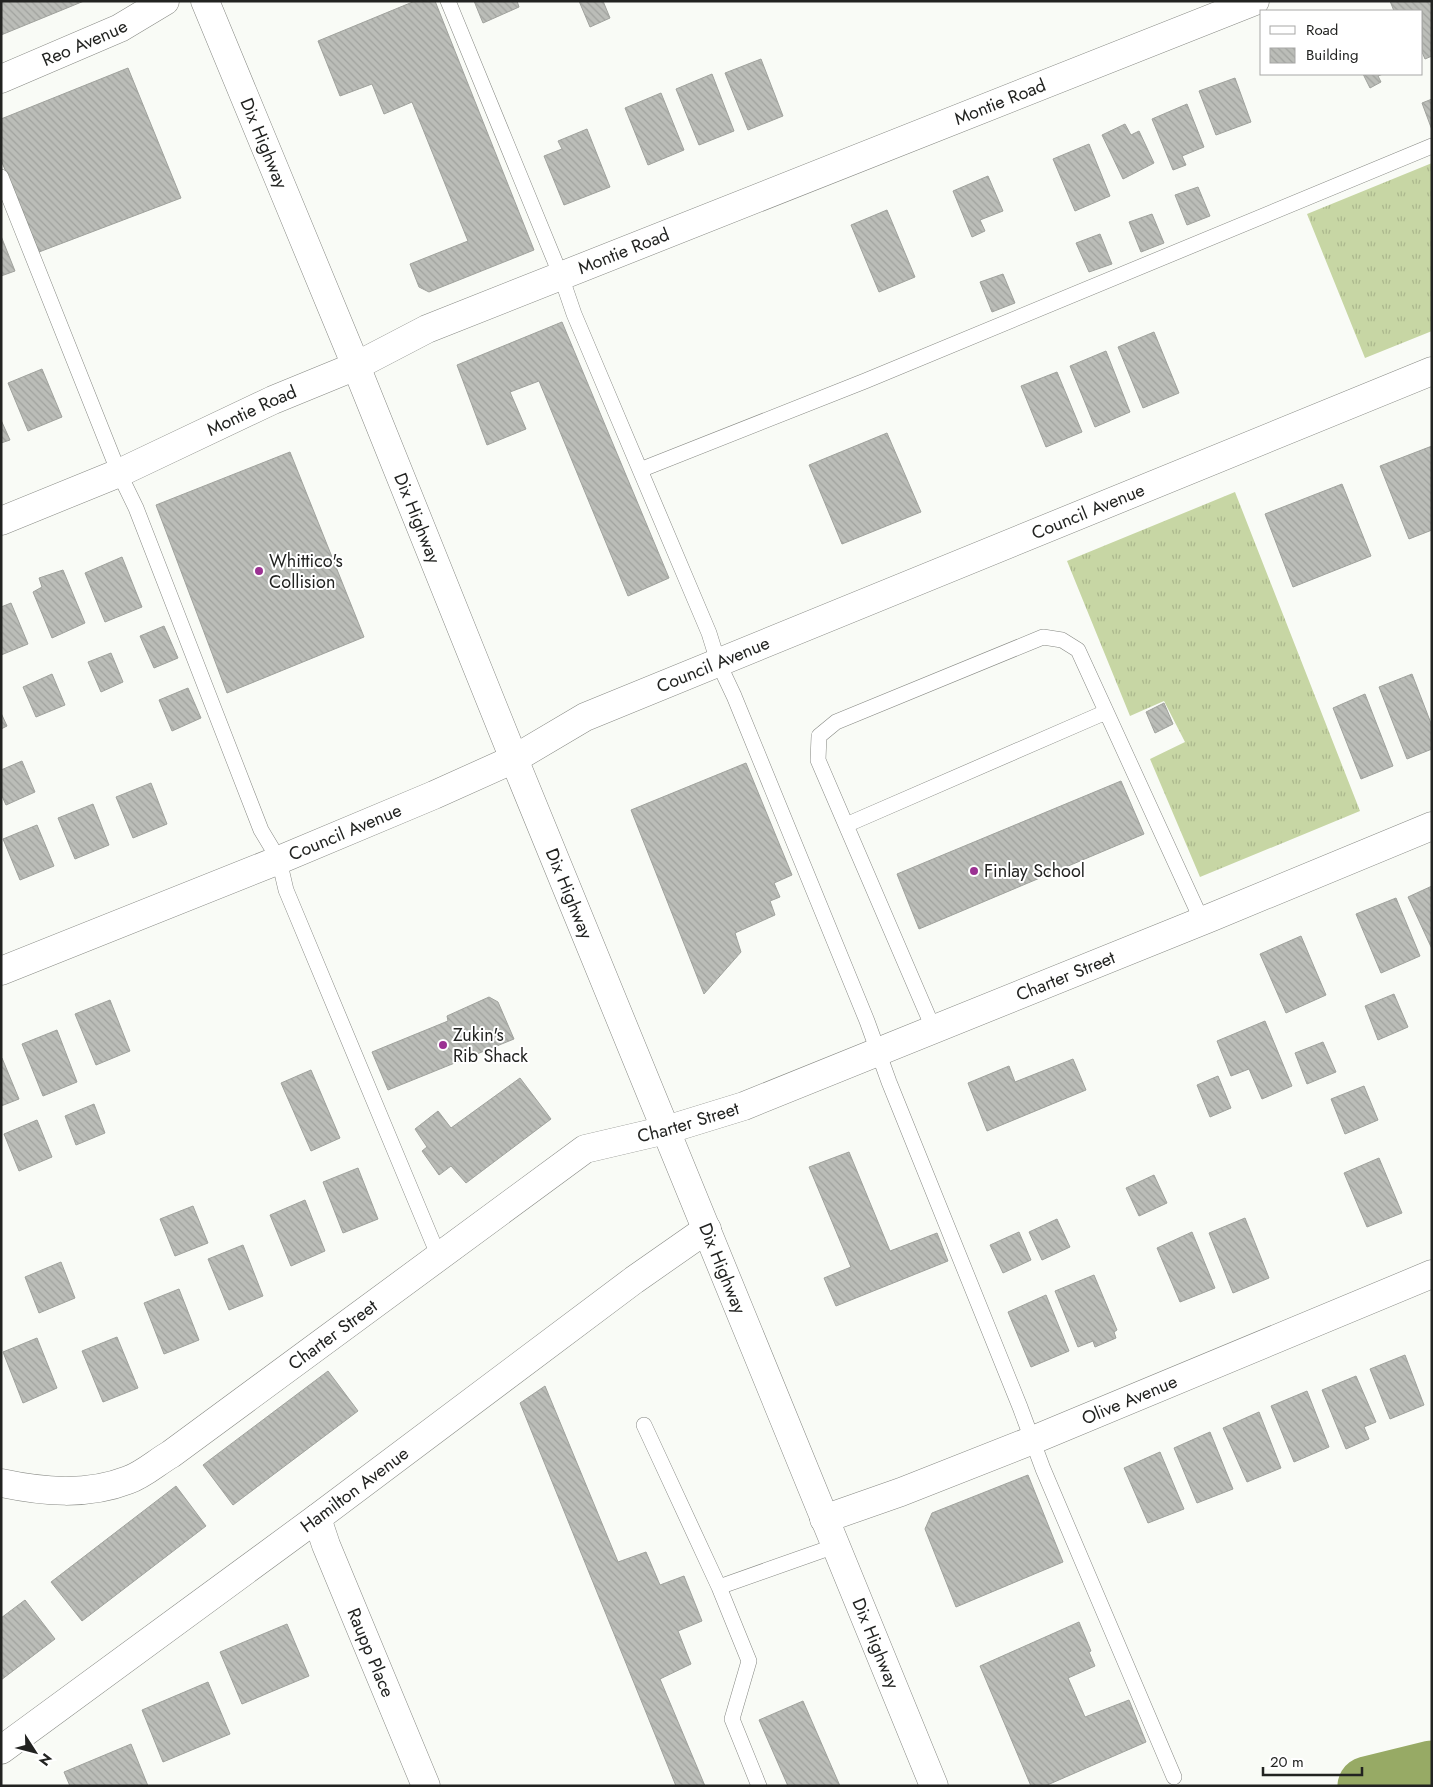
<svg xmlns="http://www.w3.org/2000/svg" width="1433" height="1787" font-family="Jost,sans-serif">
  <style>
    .grass { fill: url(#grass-tufts) }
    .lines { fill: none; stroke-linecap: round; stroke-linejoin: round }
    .river { stroke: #97aa65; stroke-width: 59 }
    .building { fill: url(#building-back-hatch); stroke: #a0a29d }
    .lane-casing { stroke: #868883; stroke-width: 16 }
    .street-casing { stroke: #868883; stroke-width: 29 }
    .secondary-casing { stroke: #868883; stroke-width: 29 }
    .lane { stroke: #fff; stroke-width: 15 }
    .street { stroke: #fff; stroke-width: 28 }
    .secondary { stroke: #fff; stroke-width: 28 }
    .poi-dot { fill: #9b3192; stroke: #fff; stroke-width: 2 }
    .labels { text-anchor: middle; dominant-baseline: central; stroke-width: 4; stroke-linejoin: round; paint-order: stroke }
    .street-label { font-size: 18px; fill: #222321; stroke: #fff }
    .poi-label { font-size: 18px; fill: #222321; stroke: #fff; text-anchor: start }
  </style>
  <defs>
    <pattern id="grass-tufts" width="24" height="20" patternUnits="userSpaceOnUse" patternTransform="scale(1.25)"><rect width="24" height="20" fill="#c7d6a4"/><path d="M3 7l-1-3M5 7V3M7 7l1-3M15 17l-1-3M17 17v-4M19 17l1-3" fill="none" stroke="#abb78d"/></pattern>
    <pattern id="building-back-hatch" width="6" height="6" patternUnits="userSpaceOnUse" patternTransform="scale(1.25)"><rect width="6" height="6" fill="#bbbdb8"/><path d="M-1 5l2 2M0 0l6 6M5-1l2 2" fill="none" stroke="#a0a29e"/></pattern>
  </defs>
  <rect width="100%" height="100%" fill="#f9fbf6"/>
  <!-- grass -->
  <path class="grass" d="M 1432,163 L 1432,331 L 1365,358 L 1307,214 Z
    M 1235,492 L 1360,811 L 1200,877 L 1150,759 L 1185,742 L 1164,701 L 1130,716 L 1067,561 Z"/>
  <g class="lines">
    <!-- river -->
    <path class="river" d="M 1367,1786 L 1432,1770"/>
  </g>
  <!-- building -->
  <path class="building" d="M 1,1 L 84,1 L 1,35 Z
    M 415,1 L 435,1 L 534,250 L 429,292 L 419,287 L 410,264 L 468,241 L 412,102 L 384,114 L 372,84 L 340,96 L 318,41 Z
    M 474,1 L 517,1 L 519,7 L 483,23 Z
    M 579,1 L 603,1 L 610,18 L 590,27 Z
    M 1390,1 L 1432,1 L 1432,56 L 1425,59 L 1422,52 L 1422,11 L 1394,11 Z
    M 761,59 L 783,116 L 748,130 L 725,73 Z
    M 128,68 L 181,198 L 39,252 L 1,160 L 1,119 Z
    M 712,74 L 734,131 L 699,145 L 676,89 Z
    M 1363,74 L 1383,74 L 1378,76 L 1381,82 L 1370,88 Z
    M 1235,78 L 1251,122 L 1216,135 L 1199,91 Z
    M 661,93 L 684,150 L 648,165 L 625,108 Z
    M 1432,99 L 1432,130 L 1422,103 Z
    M 1187,104 L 1204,147 L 1182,156 L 1186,165 L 1173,170 L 1152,119 Z
    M 1125,124 L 1131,135 L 1139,131 L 1154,163 L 1123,179 L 1102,135 Z
    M 587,129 L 610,187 L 564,205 L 544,156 L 562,149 L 558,141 Z
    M 1089,144 L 1110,196 L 1075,211 L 1053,159 Z
    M 988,176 L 1003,211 L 980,220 L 985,231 L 972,237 L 953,191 Z
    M 1198,187 L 1210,216 L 1187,225 L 1175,195 Z
    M 887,210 L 915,277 L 879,292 L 851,225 Z
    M 1152,214 L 1164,243 L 1141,252 L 1129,222 Z
    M 1100,234 L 1112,264 L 1089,272 L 1076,243 Z
    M 1,236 L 15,271 L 1,276 Z
    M 1003,274 L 1015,303 L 992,312 L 980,282 Z
    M 562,322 L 669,578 L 628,596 L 539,381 L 510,392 L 526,429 L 487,445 L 457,365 Z
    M 1154,332 L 1179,393 L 1143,408 L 1118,347 Z
    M 1106,351 L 1130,412 L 1095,427 L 1070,366 Z
    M 42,369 L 62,417 L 28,431 L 8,383 Z
    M 1057,372 L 1082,432 L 1046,447 L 1021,386 Z
    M 1,420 L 10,440 L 1,443 Z
    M 887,433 L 921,512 L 842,544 L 809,465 Z
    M 1432,446 L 1432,530 L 1409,539 L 1380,466 Z
    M 290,452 L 364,637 L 227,693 L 156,505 Z
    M 1342,484 L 1371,556 L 1293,587 L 1265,514 Z
    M 122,557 L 142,607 L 105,622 L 85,573 Z
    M 63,570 L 85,623 L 52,638 L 33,592 L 42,587 L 39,578 Z
    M 11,603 L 28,644 L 1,655 L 1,607 Z
    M 164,626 L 178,658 L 154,668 L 140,636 Z
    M 111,653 L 123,682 L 101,692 L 88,662 Z
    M 52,674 L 65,705 L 36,717 L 23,687 Z
    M 1412,674 L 1432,726 L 1432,749 L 1407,759 L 1379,687 Z
    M 188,688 L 201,718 L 172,731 L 159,700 Z
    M 1365,694 L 1393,766 L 1361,779 L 1333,708 Z
    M 1164,703 L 1173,724 L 1155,733 L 1146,712 Z
    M 1,713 L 7,726 L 1,729 Z
    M 22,761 L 35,792 L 6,805 L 1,794 L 1,770 Z
    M 746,763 L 792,875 L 774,883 L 780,897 L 770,901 L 775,915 L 735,933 L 741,952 L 704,994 L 631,810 Z
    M 1121,781 L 1144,834 L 919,929 L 897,874 Z
    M 151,783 L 167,824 L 133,838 L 116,797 Z
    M 93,804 L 109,845 L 75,859 L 58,818 Z
    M 37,825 L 54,866 L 20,880 L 3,839 Z
    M 1432,886 L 1432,949 L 1408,897 Z
    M 1396,898 L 1420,956 L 1381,973 L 1356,914 Z
    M 1301,936 L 1326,995 L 1286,1013 L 1260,954 Z
    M 1394,994 L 1408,1027 L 1378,1040 L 1365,1006 Z
    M 489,997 L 498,1002 L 514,1039 L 388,1090 L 372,1052 L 448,1021 L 447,1016 Z
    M 110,1000 L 130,1051 L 96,1065 L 75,1014 Z
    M 1265,1021 L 1292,1086 L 1262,1099 L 1249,1069 L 1231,1076 L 1217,1041 Z
    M 57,1030 L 77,1082 L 43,1096 L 22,1044 Z
    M 1323,1042 L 1336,1072 L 1307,1084 L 1295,1053 Z
    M 1,1058 L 2,1058 L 19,1099 L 1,1106 Z
    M 1073,1059 L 1086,1090 L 987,1131 L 968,1083 L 1009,1066 L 1015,1082 Z
    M 311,1070 L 340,1138 L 311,1151 L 281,1083 Z
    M 1218,1076 L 1231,1108 L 1210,1117 L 1197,1085 Z
    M 520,1078 L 551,1119 L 466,1183 L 451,1166 L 439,1175 L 422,1151 L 427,1147 L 415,1129 L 438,1111 L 451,1128 Z
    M 1364,1086 L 1378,1120 L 1345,1134 L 1331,1099 Z
    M 94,1104 L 105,1133 L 76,1145 L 65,1116 Z
    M 37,1120 L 52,1157 L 19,1171 L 4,1134 Z
    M 849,1152 L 890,1251 L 937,1233 L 948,1261 L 836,1306 L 824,1278 L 851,1267 L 809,1167 Z
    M 1379,1158 L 1402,1213 L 1367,1227 L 1344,1173 Z
    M 358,1168 L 378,1219 L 343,1233 L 323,1182 Z
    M 1154,1175 L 1167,1203 L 1139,1216 L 1126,1188 Z
    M 305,1200 L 325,1251 L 291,1266 L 270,1215 Z
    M 193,1206 L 208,1243 L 175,1256 L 160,1219 Z
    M 1245,1218 L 1269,1278 L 1233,1293 L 1209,1233 Z
    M 1057,1219 L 1070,1247 L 1042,1260 L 1029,1232 Z
    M 1019,1232 L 1031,1260 L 1003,1273 L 990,1245 Z
    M 1192,1232 L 1215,1288 L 1180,1302 L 1157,1248 Z
    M 243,1245 L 263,1296 L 229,1310 L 208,1259 Z
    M 61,1262 L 75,1298 L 39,1313 L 25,1277 Z
    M 1094,1275 L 1117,1330 L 1114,1332 L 1116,1338 L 1095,1347 L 1093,1341 L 1078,1347 L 1055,1291 Z
    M 179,1289 L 199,1340 L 164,1354 L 144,1303 Z
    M 1046,1295 L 1069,1351 L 1031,1367 L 1008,1312 Z
    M 117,1337 L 138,1388 L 103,1402 L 82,1351 Z
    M 37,1338 L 57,1388 L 23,1403 L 3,1352 Z
    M 1405,1355 L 1424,1405 L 1390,1419 L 1370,1369 Z
    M 328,1371 L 358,1411 L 233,1505 L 203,1465 Z
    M 1356,1376 L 1376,1422 L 1364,1427 L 1369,1439 L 1346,1449 L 1322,1390 Z
    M 545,1386 L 618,1562 L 646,1552 L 660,1585 L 684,1576 L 702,1621 L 678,1631 L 691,1664 L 660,1679 L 705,1786 L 676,1786 L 520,1403 Z
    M 1307,1391 L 1329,1447 L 1294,1462 L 1271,1406 Z
    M 1259,1412 L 1281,1468 L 1247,1482 L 1223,1428 Z
    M 1210,1432 L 1233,1489 L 1197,1503 L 1174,1448 Z
    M 1160,1452 L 1184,1509 L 1148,1523 L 1124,1468 Z
    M 1028,1475 L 1063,1562 L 956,1607 L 925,1529 L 932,1513 Z
    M 176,1486 L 206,1526 L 82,1621 L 51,1582 Z
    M 25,1600 L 55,1639 L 1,1680 L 1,1618 Z
    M 1079,1622 L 1091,1651 L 1089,1652 L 1095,1666 L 1068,1678 L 1085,1717 L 1129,1700 L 1146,1742 L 1045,1786 L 1031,1786 L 980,1666 Z
    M 287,1624 L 309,1676 L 242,1704 L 220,1652 Z
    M 208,1682 L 230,1734 L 163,1762 L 142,1710 Z
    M 803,1701 L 840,1786 L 788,1786 L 759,1720 Z
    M 131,1744 L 148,1786 L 70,1786 L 64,1772 Z"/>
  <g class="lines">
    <!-- lane casing -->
    <g class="lane-casing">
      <path id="lane" d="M 448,1 L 561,276 L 574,314 L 709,633 L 718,662 L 734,696 L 867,1021 L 889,1082 L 1020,1407 L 1043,1469 L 1174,1777
        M 1,177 L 119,473 L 136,508 L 261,830 L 279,860 L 286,890 L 439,1257
        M 640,470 L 865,381 L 1432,146
        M 846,825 L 1106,712
        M 934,1030 L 818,760 L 819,736 L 836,722 L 1043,637 L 1062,640 L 1078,650 L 1202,921
        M 644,1425 L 719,1587
        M 759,1786 L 732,1719 L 749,1661 L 719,1587 L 835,1546"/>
    </g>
    <!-- street casing -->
    <g class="street-casing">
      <g id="street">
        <path id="s1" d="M 1,79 L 120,28 L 165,1"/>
        <path id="s2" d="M 1,521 L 119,473 L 273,400 L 356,366 L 427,329 L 1255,1"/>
        <path id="s3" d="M 1,971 L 279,860 L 434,795 L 514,759 L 585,717 L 1432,371"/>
        <path id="s4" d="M 1,1483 C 43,1492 87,1496 128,1480 C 143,1475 157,1462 171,1454 L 585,1149 L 666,1130 L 744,1106 L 1212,917 L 1432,826"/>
        <path id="s5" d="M 317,1518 L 326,1545 L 426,1786"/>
        <path id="s6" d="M 824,1519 L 901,1492 L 1033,1440 L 1432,1274"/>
        <path id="s7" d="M 1,1750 L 317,1518 L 634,1280 L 707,1229"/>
      </g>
    </g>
    <!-- secondary casing -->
    <g class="secondary-casing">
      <g id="secondary">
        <path id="s8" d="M 205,1 L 356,366 L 514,759 L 934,1786"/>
      </g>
    </g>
    <!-- lane -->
    <use href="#lane" class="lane"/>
    <!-- street -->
    <use href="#street" class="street"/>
    <!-- secondary -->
    <use href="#secondary" class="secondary"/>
  </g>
  <!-- markers -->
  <g class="poi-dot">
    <circle cx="259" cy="571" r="5"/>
    <circle cx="974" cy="871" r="5"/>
    <circle cx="443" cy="1045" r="5"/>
  </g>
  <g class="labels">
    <!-- street labels -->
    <g class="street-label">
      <text stroke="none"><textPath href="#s1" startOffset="91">Reo Avenue</textPath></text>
      <text stroke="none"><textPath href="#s2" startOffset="1084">Montie Road</textPath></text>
      <text stroke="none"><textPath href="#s8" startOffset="154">Dix Highway</textPath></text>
      <text stroke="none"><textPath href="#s2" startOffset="679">Montie Road</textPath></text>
      <text stroke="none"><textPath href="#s2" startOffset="274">Montie Road</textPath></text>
      <text stroke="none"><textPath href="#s3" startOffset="1181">Council Avenue</textPath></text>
      <text stroke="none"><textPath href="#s8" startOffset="559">Dix Highway</textPath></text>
      <text stroke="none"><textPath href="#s3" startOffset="776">Council Avenue</textPath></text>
      <text stroke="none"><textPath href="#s3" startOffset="371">Council Avenue</textPath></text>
      <text stroke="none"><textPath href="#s8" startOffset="964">Dix Highway</textPath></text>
      <text stroke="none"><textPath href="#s4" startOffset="1205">Charter Street</textPath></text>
      <text stroke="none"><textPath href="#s4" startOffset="800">Charter Street</textPath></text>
      <text stroke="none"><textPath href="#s8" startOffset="1369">Dix Highway</textPath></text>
      <text stroke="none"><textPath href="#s4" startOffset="380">Charter Street</textPath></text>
      <text stroke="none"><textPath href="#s6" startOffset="328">Olive Avenue</textPath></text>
      <text stroke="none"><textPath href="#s7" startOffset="439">Hamilton Avenue</textPath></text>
      <text stroke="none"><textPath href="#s8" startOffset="1774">Dix Highway</textPath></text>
      <text stroke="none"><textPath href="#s5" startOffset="145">Raupp Place</textPath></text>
    </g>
    <!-- poi labels -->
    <g class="poi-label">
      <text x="269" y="561">Whittico's<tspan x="269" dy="21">Collision</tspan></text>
      <text x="984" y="871">Finlay School</text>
      <text x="453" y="1035">Zukin's<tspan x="453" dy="21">Rib Shack</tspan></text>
    </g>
  </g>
  <!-- border -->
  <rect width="1433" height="1787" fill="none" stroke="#222321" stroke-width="5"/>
  <!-- legend -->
  <rect x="1260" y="10" width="162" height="65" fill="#ffffff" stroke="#a7a7a6"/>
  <rect x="1270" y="26" width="25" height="8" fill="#ffffff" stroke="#a7a7a6"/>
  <text x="1306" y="35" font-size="15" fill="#222321">Road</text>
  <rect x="1270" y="48" width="25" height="15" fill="url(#building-back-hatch)" stroke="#a7a7a6"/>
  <text x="1306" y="60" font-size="15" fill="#222321">Building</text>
  <!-- north arrow -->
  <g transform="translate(35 1752) rotate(126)" stroke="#ffffff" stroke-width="4" paint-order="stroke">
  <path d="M0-4L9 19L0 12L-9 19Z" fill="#222321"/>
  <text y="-8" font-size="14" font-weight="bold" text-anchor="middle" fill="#222321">N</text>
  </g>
  <!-- scale -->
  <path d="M1263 1767v8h99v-8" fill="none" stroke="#222321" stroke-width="2.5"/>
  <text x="1270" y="1767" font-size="15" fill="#222321" stroke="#ffffff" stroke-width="4" paint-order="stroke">20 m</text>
</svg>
